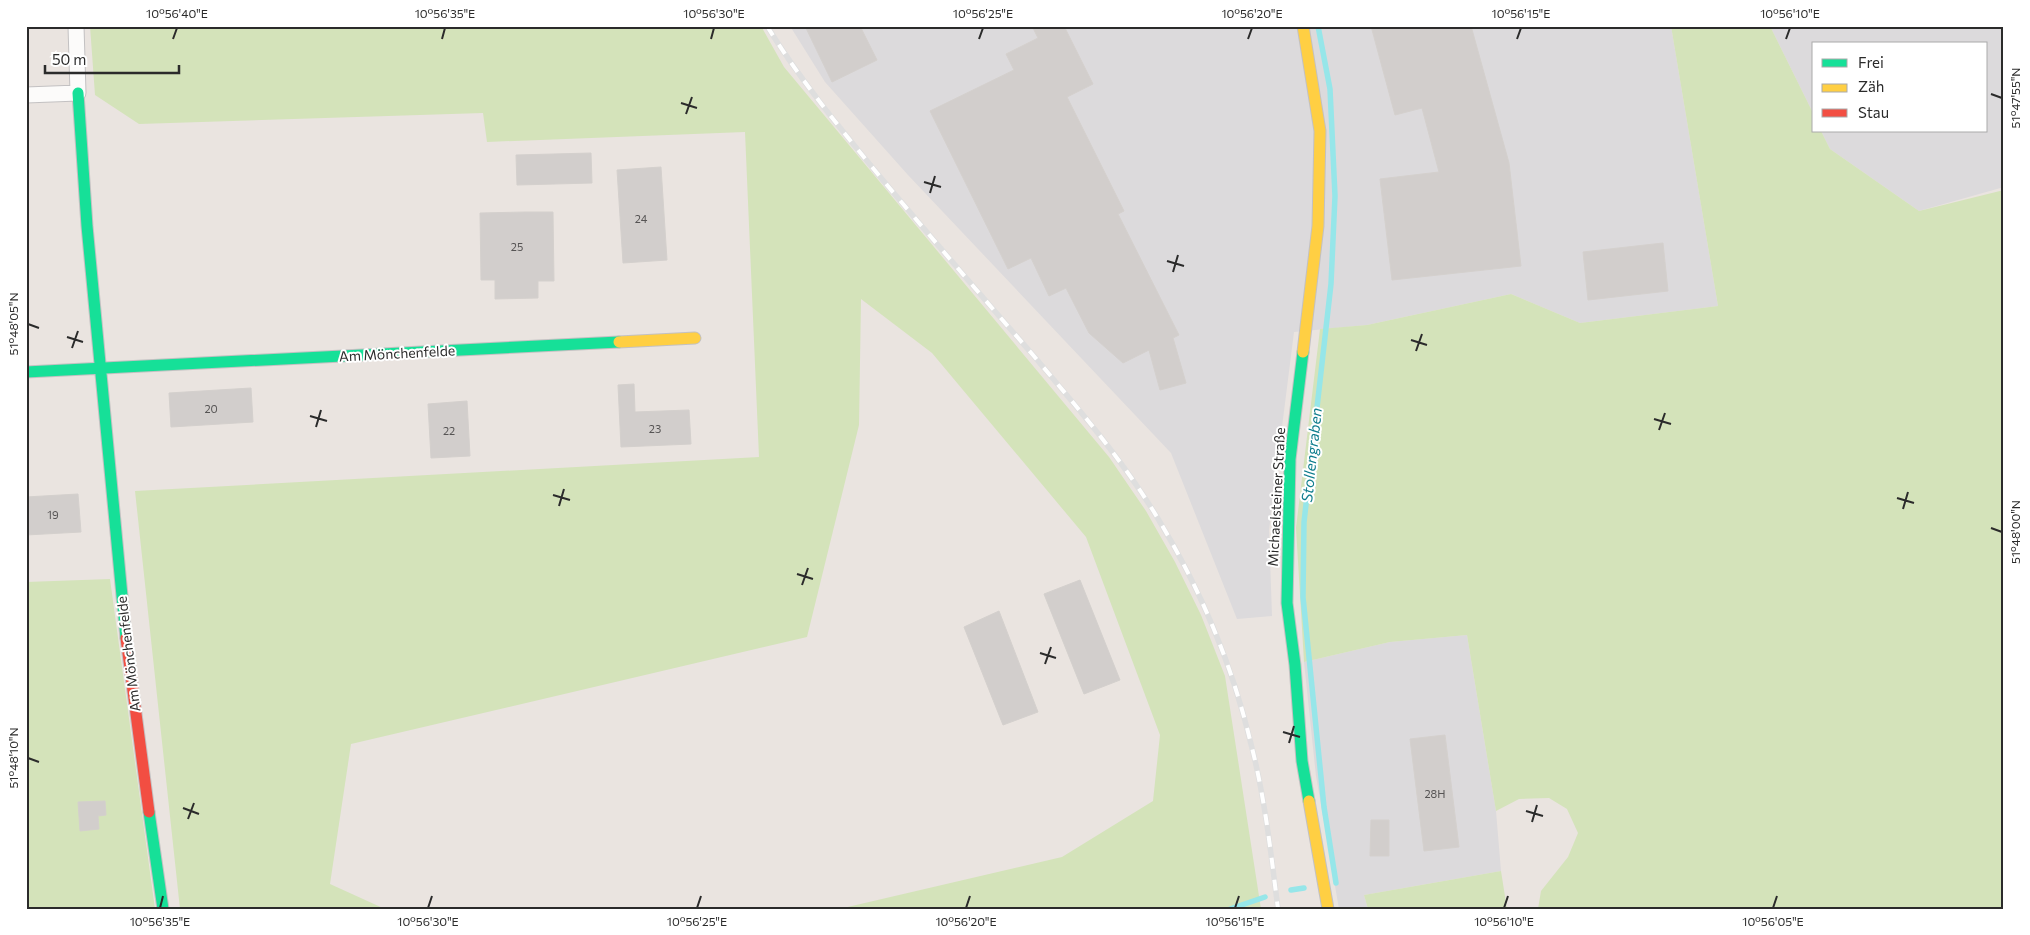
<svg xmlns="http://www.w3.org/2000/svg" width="2030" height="935" font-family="Commissioner,sans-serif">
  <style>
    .industrial { fill: #dcdadc }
    .green { fill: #d4e3ba }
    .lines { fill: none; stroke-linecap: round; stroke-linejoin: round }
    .stream { stroke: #96e6e9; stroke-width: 5.5 }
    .building { fill: #d2cecc; stroke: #d4d0cd }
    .street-casing { stroke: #c3c1c2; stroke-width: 17 }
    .fast-casing { stroke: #c3c1c2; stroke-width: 13 }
    .slow-casing { stroke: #c3c1c2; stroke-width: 13 }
    .jam-casing { stroke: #c3c1c2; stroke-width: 13 }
    .street { stroke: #fcfbfa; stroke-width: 15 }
    .fast { stroke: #16e098; stroke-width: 11 }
    .slow { stroke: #ffcf43; stroke-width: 11 }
    .jam { stroke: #f24e42; stroke-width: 11 }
    .rail-casing { stroke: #dedede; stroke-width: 5.5 }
    .rail { stroke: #fff; stroke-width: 4; stroke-dasharray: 11; stroke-linecap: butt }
    .ticks { fill: none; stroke: #2b2b2b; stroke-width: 2 }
    .labels { text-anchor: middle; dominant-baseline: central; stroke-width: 4; stroke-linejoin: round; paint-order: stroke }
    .number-label { font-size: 11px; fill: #565454 }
    .street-label { font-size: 14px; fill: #2b2b2b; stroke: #fff }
    .water-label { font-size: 15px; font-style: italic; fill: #0f7d8d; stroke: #fff }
    .neatline { fill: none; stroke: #2b2b2b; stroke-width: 2 }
    .ticks-label { font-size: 12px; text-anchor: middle; fill: #2b2b2b }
  </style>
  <rect width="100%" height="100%" fill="#eae4e0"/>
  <!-- industrial -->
  <path class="industrial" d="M 790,26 L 1671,26 L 1718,306 L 1580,323 L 1511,294 L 1367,325 L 1294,332 L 1269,530 L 1272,616 L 1237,619 L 1171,453 L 908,175 L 825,82 Z
    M 1770,26 L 2004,26 L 2004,187 L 1919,211 L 1830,149 L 1821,131 L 1986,131 L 1986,44 L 1814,44 L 1814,115 Z
    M 1467,635 L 1496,811 L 1501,871 L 1364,895 L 1368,909 L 1339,909 L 1316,776 L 1304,662 L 1390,642 Z"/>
  <!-- green -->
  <path class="green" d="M 90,26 L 761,26 L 784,67 L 1109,457 L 1146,511 L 1175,562 L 1201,615 L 1225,676 L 1261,909 L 839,909 L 1062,857 L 1153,801 L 1160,735 L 1086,537 L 932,353 L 861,299 L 859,425 L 807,637 L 351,744 L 330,884 L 385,909 L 180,909 L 135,491 L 759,457 L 745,132 L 487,142 L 483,113 L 139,124 L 95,95 Z
    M 1671,26 L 1770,26 L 1814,115 L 1814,131 L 1821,131 L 1830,149 L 1919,211 L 2004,190 L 2004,909 L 1538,909 L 1541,891 L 1568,857 L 1578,833 L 1567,809 L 1549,798 L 1519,799 L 1496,811 L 1467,635 L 1390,642 L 1304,662 L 1296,528 L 1320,329 L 1367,325 L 1511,294 L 1580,323 L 1718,306 Z
    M 110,579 L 155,909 L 26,909 L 26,582 Z
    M 1501,871 L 1507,909 L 1368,909 L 1364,895 Z"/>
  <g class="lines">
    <!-- stream -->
    <path class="stream" d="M 1318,26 L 1330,89 L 1335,196 L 1331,284 L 1304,522 L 1303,597 L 1324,807 L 1336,883
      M 1291,890 L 1304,888
      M 1230,909 L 1265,897"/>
  </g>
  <!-- building -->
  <path class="building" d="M 805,26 L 860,26 L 877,60 L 832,82 Z
    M 1032,26 L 1064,26 L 1093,84 L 1067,97 L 1124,211 L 1118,214 L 1179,335 L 1173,338 L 1186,383 L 1160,390 L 1149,350 L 1123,363 L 1089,333 L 1066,288 L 1049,296 L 1031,258 L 1008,269 L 930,111 L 1014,70 L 1006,54 L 1038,38 Z
    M 1371,26 L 1471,26 L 1509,163 L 1521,266 L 1392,280 L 1380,179 L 1439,172 L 1422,108 L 1395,115 Z
    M 591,153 L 592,183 L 517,185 L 516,155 Z
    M 661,167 L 667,260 L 623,263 L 617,170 Z
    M 525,212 L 553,212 L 554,281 L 538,281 L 538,298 L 495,299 L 495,280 L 481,280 L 480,213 Z
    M 1663,243 L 1668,291 L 1588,300 L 1583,252 Z
    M 634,384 L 635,412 L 689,410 L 691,444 L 621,447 L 618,385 Z
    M 251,388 L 253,422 L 171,427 L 169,393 Z
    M 467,401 L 470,456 L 431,458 L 428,404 Z
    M 78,494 L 81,532 L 26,535 L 26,497 Z
    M 1080,580 L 1120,680 L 1084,694 L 1044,594 Z
    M 999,611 L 1038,712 L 1003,725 L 964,627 Z
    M 1445,735 L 1459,847 L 1424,851 L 1410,739 Z
    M 105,801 L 106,815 L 98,816 L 99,829 L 80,831 L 78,802 Z
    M 1371,820 L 1389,820 L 1389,856 L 1370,856 Z"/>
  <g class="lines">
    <!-- street casing -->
    <g class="street-casing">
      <path id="street" d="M 26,95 L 78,93 L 76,26"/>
    </g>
    <!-- fast casing -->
    <g class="fast-casing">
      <path id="fast" d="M 78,93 L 87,226 L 126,638
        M 1303,352 L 1290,459 L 1287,603 L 1295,665 L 1302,761 L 1309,801
        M 26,372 L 619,342
        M 149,812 L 163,909"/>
    </g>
    <!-- slow casing -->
    <g class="slow-casing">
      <path id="slow" d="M 619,342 L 695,338
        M 1303,352 L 1318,226 L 1320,131 L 1303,26
        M 1309,801 L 1328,909"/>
    </g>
    <!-- jam casing -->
    <g class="jam-casing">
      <path id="jam" d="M 126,638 L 149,812"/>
    </g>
    <!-- street -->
    <use href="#street" class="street"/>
    <!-- fast -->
    <use href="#fast" class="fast"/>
    <!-- slow -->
    <use href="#slow" class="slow"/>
    <!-- jam -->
    <use href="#jam" class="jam"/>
    <!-- rail casing -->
    <g class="rail-casing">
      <path id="rail" d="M 767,26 C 802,83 844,133 887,185 C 935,242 984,299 1033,355 C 1077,407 1122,459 1157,517 C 1200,588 1232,664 1251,744 C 1265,798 1271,854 1278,909"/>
    </g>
    <!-- rail -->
    <use href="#rail" class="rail"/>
  </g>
  <!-- ticks -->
  <path class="ticks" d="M 173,39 L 177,28M 442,39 L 445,28M 711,39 L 714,28M 979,39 L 983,28M 1248,39 L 1252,28M 1517,39 L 1521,28M 1786,39 L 1790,28M 1991,94 L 2002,98M 681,103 L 697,108M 686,114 L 692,97M 924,182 L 941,187M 930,193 L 935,176M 1167,261 L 1184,266M 1173,272 L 1178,255M 28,324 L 39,328M 67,337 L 83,342M 1411,340 L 1427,345M 72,348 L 78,331M 1416,351 L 1422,334M 310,416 L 327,421M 1654,419 L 1671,424M 316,427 L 321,410M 1659,430 L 1665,413M 553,495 L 570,500M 1897,498 L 1914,503M 559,506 L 564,489M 1903,509 L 1908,492M 1991,528 L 2002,532M 797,574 L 813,579M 802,585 L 808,568M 1040,653 L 1056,658M 1045,664 L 1051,647M 1283,732 L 1300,737M 1289,743 L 1294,726M 28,758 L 39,762M 183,808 L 199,814M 1526,811 L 1543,816M 188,819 L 194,803M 1532,822 L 1537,805M 160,908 L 163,896M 428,908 L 432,896M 697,908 L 701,896M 966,908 L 970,896M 1235,908 L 1239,896M 1504,908 L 1508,896M 1773,908 L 1777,896"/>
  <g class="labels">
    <!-- number labels -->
    <g class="number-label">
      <text x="641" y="218">24</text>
      <text x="517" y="246">25</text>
      <text x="211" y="408">20</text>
      <text x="655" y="428">23</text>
      <text x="449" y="430">22</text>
      <text x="53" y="514">19</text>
      <text x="1435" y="793">28H</text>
    </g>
    <!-- street labels -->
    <g class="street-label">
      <text transform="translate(397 353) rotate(-3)">Am Mönchenfelde</text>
      <text transform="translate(1276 497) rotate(-87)">Michaelsteiner Straße</text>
      <text transform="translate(128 654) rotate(-97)">Am Mönchenfelde</text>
    </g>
    <!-- water labels -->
    <g class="water-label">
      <text transform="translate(1311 455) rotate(-84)">Stollengraben</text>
    </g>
  </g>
  <!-- border -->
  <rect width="2030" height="935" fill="none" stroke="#ffffff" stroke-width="55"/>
  <!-- legend -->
  <rect x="1812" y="42" width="175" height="90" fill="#ffffff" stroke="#aaaaaa"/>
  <rect x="1822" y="59" width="25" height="8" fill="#16e098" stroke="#aaaaaa"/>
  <text x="1858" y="68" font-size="15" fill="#2b2b2b">Frei</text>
  <rect x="1822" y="84" width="25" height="8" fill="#ffcf43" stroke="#aaaaaa"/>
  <text x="1858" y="92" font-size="15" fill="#2b2b2b">Zäh</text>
  <rect x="1822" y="109" width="25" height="8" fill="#f24e42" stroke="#aaaaaa"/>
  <text x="1858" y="118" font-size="15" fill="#2b2b2b">Stau</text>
  <!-- scale -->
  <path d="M45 65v8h134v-8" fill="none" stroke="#2b2b2b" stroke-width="2.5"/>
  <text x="52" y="65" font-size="15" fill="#2b2b2b" stroke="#ffffff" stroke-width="4" paint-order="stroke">50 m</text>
  <rect x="28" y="28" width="1974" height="880" class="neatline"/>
  <g class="ticks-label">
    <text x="177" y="18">10°56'40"E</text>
    <text x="445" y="18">10°56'35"E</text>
    <text x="714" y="18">10°56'30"E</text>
    <text x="983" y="18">10°56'25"E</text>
    <text x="1252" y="18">10°56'20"E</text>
    <text x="1521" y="18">10°56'15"E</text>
    <text x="1790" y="18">10°56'10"E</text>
    <text transform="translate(2016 98) rotate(-90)" y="4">51°47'55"N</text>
    <text transform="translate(14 324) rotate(-90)" y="4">51°48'05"N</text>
    <text transform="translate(2016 532) rotate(-90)" y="4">51°48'00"N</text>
    <text transform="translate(14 758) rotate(-90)" y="4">51°48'10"N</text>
    <text x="160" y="926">10°56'35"E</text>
    <text x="428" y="926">10°56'30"E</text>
    <text x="697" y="926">10°56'25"E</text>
    <text x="966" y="926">10°56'20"E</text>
    <text x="1235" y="926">10°56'15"E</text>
    <text x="1504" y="926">10°56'10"E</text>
    <text x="1773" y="926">10°56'05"E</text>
  </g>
</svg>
